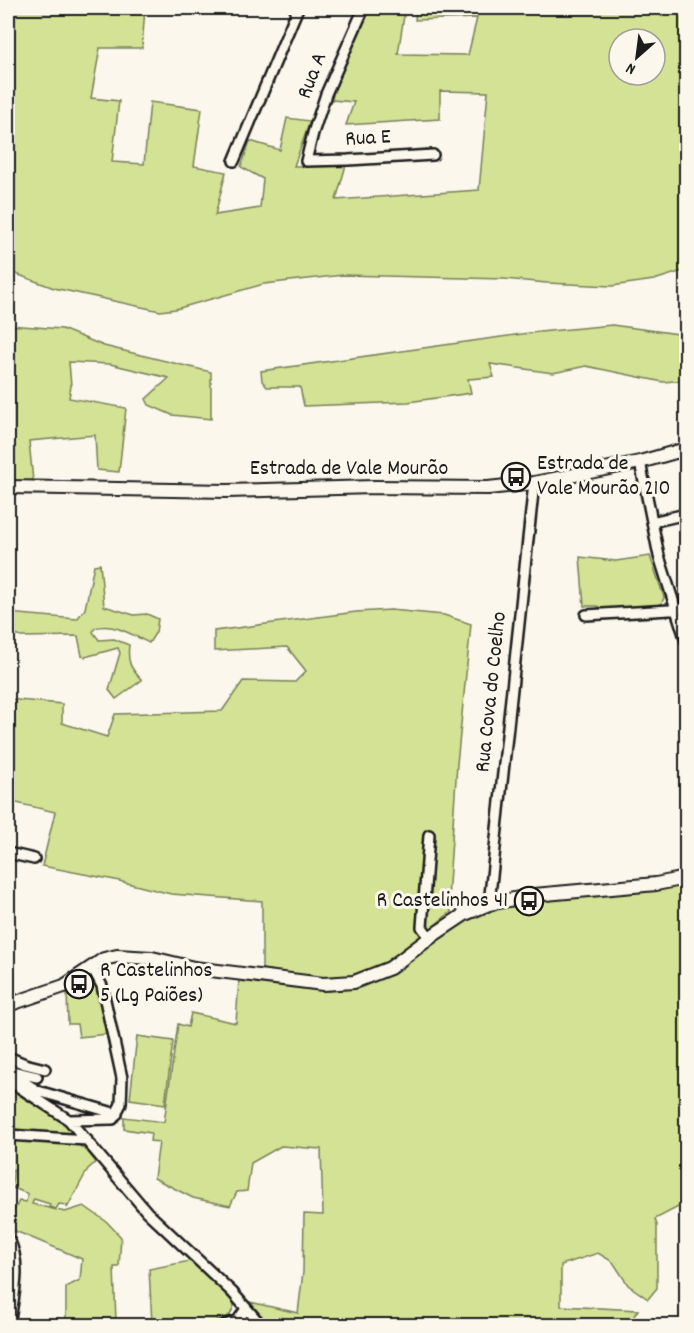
<svg xmlns="http://www.w3.org/2000/svg" width="694" height="1333" font-family="Dekko,sans-serif">
  <style>
    .green { fill: #d3e295; stroke: #787f58; stroke-width: 1.5; fill-rule: evenodd }
    .lines { fill: none; stroke-linecap: round; stroke-linejoin: round }
    .minor-casing { stroke: #1c1c1c; stroke-width: 14 }
    .tertiary-casing { stroke: #1c1c1c; stroke-width: 16 }
    .minor { stroke: #fbf7ec; stroke-width: 9 }
    .tertiary { stroke: #fbf7ec; stroke-width: 12 }
    .labels { text-anchor: middle; dominant-baseline: central; stroke-width: 6; stroke-linejoin: round; paint-order: stroke }
    .street-label { font-size: 22px; fill: #1c1c1c; stroke: #fbf7ec }
    .poi-label { font-size: 22px; fill: #1c1c1c; stroke: #fbf7ec; text-anchor: start }
  </style>
  <rect width="100%" height="100%" fill="#fbf7ec"/>
  <filter id="ink" filterUnits="userSpaceOnUse"><feTurbulence type="fractalNoise" baseFrequency=".0167" numOctaves="2"/><feDisplacementMap in="SourceGraphic" scale="12" xChannelSelector="R" yChannelSelector="G"/><feConvolveMatrix kernelMatrix="1 2 1 2 8 2 1 2 1" color-interpolation-filters="sRGB"/></filter>
  <g filter="url(#ink)">
    <!-- green -->
    <path class="green" d="M 8,8 L 145,8 L 142,48 L 100,48 L 91,98 L 119,101 L 112,162 L 144,164 L 150,102 L 202,109 L 194,166 L 226,172 L 215,215 L 260,208 L 263,179 L 241,167 L 250,141 L 280,150 L 287,118 L 310,121 L 294,166 L 346,165 L 336,200 L 479,190 L 488,92 L 440,91 L 440,119 L 346,125 L 354,102 L 332,100 L 336,77 L 366,8 L 398,8 L 405,9 L 398,54 L 468,55 L 477,18 L 415,20 L 416,8 L 686,8 L 686,270 L 654,280 L 612,286 L 547,283 L 504,279 L 343,275 L 264,284 L 176,309 L 160,311 L 54,288 L 8,271 ZM 619,39 L 655,39 L 655,75 L 619,75 Z
      M 8,325 L 62,329 L 104,346 L 211,372 L 211,419 L 172,415 L 149,405 L 146,399 L 169,378 L 110,364 L 69,362 L 71,386 L 69,398 L 126,408 L 119,472 L 97,470 L 95,435 L 29,441 L 33,481 L 8,482 Z
      M 612,325 L 686,335 L 686,380 L 663,382 L 586,366 L 553,373 L 490,364 L 494,377 L 468,379 L 471,393 L 408,402 L 304,406 L 300,387 L 267,387 L 262,381 L 261,371 L 529,333 Z
      M 650,556 L 664,597 L 662,603 L 658,605 L 606,611 L 597,606 L 584,606 L 580,557 L 616,561 Z
      M 100,564 L 104,606 L 134,615 L 147,614 L 158,619 L 156,632 L 149,643 C 132,635 113,622 95,628 L 93,632 L 99,640 L 114,639 L 129,645 C 127,662 130,668 142,680 L 116,699 L 109,690 L 120,653 L 118,648 L 85,657 L 82,656 L 78,636 L 21,637 L 8,632 L 8,613 L 77,619 L 85,609 L 94,565 Z
      M 391,610 L 444,615 L 471,624 L 457,764 L 448,899 L 451,912 C 430,928 404,953 381,965 C 343,985 302,977 262,969 L 262,901 L 171,894 L 115,880 L 42,866 L 55,812 L 8,801 L 8,699 L 62,704 L 62,723 L 107,737 L 115,714 L 222,711 L 243,681 L 295,682 L 306,671 L 287,647 L 214,651 L 214,631 L 356,612 Z
      M 686,882 L 686,909 L 684,911 L 686,914 L 686,1203 L 655,1219 L 657,1225 L 657,1288 L 648,1299 L 628,1285 L 613,1262 L 598,1253 L 561,1265 L 561,1306 L 638,1310 L 628,1325 L 458,1326 L 445,1321 L 403,1326 L 273,1325 L 266,1321 L 250,1302 L 298,1313 L 303,1272 L 304,1214 L 323,1215 L 321,1149 L 281,1146 L 251,1163 L 247,1191 L 237,1192 L 230,1206 L 193,1198 L 154,1178 L 159,1142 L 150,1141 L 151,1133 L 124,1129 L 124,1117 L 164,1122 L 178,1024 L 188,1027 L 191,1013 L 236,1023 L 239,979 L 329,991 L 349,989 L 383,977 L 465,919 L 494,908 L 529,901 Z
      M 91,983 L 98,987 L 108,1034 L 79,1037 L 77,1024 L 68,1024 L 67,991 Z
      M 137,1036 L 173,1041 L 165,1104 L 130,1099 Z
      M 8,1088 L 67,1125 L 76,1134 L 11,1129 L 8,1127 Z
      M 8,1140 L 74,1142 L 88,1152 L 96,1162 L 88,1169 L 67,1208 L 67,1205 L 59,1204 L 56,1209 L 49,1207 L 50,1204 L 34,1199 L 32,1204 L 65,1212 L 84,1206 L 107,1222 L 121,1237 L 119,1267 L 114,1267 L 116,1322 L 66,1324 L 66,1287 L 80,1280 L 82,1259 L 8,1228 L 8,1222 L 19,1201 L 26,1202 L 28,1194 L 11,1187 L 14,1170 L 12,1170 L 8,1187 Z
      M 190,1261 L 233,1300 L 234,1306 L 230,1315 L 220,1320 L 213,1321 L 152,1323 L 149,1269 Z"/>
    <g class="lines">
      <!-- minor casing -->
      <g class="minor-casing">
        <path id="minor" d="M 364,8 L 326,94 L 313,133 L 306,161 L 348,160 L 433,155
          M 234,161 L 298,8
          M 640,462 L 659,556 L 686,641
          M 652,522 L 686,514
          M 586,615 L 686,609
          M 429,835 L 422,927 L 430,938
          M 8,853 L 34,859
          M 489,904 L 534,483
          M 8,1057 L 25,1064 L 45,1069
          M 8,1066 L 24,1082 L 38,1091 L 117,1114
          M 16,1072 L 37,1077
          M 8,1080 L 69,1120 L 147,1212 L 232,1292 L 262,1326
          M 69,1120 L 113,1119 L 121,1104 L 122,1078 L 102,986 L 92,967
          M 8,1135 L 87,1140
          M 8,1238 C 23,1264 13,1297 9,1326
          M 224,1326 L 238,1320 L 246,1309"/>
      </g>
      <!-- tertiary casing -->
      <g class="tertiary-casing">
        <path id="tertiary" d="M 8,487 L 227,491 L 374,487 L 488,488 L 534,483 L 640,462 L 686,449
          M 8,1005 L 64,986 L 104,959 L 117,956 L 152,958 L 194,968 L 323,984 L 354,982 L 390,968 L 435,934 L 465,914 L 489,904 L 534,895 L 656,884 L 686,878"/>
      </g>
      <!-- minor -->
      <use href="#minor" class="minor"/>
      <!-- tertiary -->
      <use href="#tertiary" class="tertiary"/>
    </g>
  </g>
  <!-- icons -->
  <defs>
    <g id="bus-ring" transform="scale(1.5)"><circle r="9.5" fill="#fbf7ec" stroke="#1c1c1c" stroke-width="1.5"/><path d="M-5-6H5V4H4V6H2V4H-2V6H-4V4H-5ZM-3.5-4V0h7V-4ZM-3.5 1.2v1.5H-2V1.2ZM2 1.2v1.5H3.5V1.2Z" fill="#1c1c1c"/></g>
  </defs>
  <g fill-rule="evenodd">
    <use href="#bus-ring" x="516" y="477"/>
    <use href="#bus-ring" x="529" y="901"/>
    <use href="#bus-ring" x="79" y="984"/>
  </g>
  <g class="labels">
    <!-- street labels -->
    <g class="street-label">
      <text transform="translate(313 76) rotate(-69)">Rua A</text>
      <text transform="translate(368 139) rotate(-3)">Rua E</text>
      <text x="349" y="469">Estrada de Vale Mourão</text>
      <text transform="translate(492 692) rotate(-84)">Rua Cova do Coelho</text>
    </g>
    <!-- poi labels -->
    <g class="poi-label">
      <text x="537" y="464">Estrada de<tspan x="537" dy="25">Vale Mourão 210</tspan></text>
      <text x="508" y="901" text-anchor="end">R Castelinhos 41</text>
      <text x="100" y="971">R Castelinhos<tspan x="100" dy="25">5 (Lg Paiões)</tspan></text>
    </g>
  </g>
  <!-- margin -->
  <rect width="694" height="1333" fill="none" stroke="#fbf7ec" stroke-width="30"/>
  <rect x="15" y="15" width="664" height="1303" fill="none" stroke="#1c1c1c" stroke-width="2" filter="url(#ink)"/>
  <!-- north arrow -->
  <g transform="translate(637 57) rotate(208)"><circle r="28" fill="#fbf7ec" stroke="#a29f99" stroke-width="1.5"/>
  <path d="M0-4.5L10 22L0 15L-10 22Z" fill="#1c1c1c"/>
  <text y="-9" font-size="16" font-weight="bold" text-anchor="middle" fill="#1c1c1c">N</text>
  </g>
</svg>
